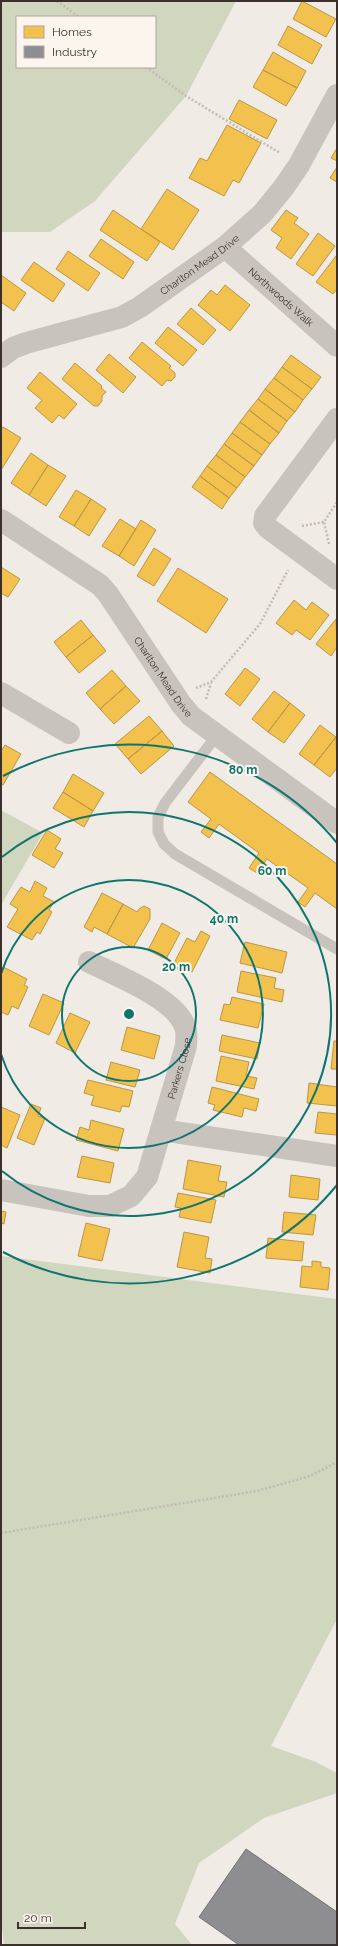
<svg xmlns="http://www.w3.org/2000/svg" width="338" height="1946" font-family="Raleway,sans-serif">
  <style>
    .green { fill: #d1d6bf; fill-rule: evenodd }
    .homes { fill: #f2c14e; stroke: #bb9644 }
    .industry { fill: #8d8d92; stroke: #747173 }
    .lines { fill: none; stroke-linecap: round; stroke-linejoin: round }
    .path { stroke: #c2bbb6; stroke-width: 2.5; stroke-dasharray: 2 2; stroke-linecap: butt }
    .lane { stroke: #c9c3be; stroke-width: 11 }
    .street { stroke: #c9c3be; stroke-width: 22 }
    .ring { fill: none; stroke: #0f766e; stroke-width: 2 }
    .labels { text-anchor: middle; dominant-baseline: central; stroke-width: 4; stroke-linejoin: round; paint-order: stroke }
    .street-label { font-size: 10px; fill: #3b302b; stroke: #fbf5ee }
    .centre { fill: #0f766e; stroke: #fbf5ee; stroke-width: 2 }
    .ring-label { font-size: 12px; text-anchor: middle; font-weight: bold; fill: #0f766e; stroke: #fbf5ee; stroke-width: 4; stroke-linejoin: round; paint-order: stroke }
  </style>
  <rect width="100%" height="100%" fill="#f0ebe5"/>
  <!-- green -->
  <path class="green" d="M 1,1 L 236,1 L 186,96 L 95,201 L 50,232 L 1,232 ZM 17,17 L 155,17 L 155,67 L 17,67 Z
    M 1,810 L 43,833 L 1,905 Z
    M 1,1256 L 337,1299 L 337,1619 L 271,1746 L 316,1762 L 337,1773 L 337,1793 L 264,1818 L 199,1863 L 175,1924 L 192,1945 L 4,1945 L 1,1918 Z"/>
  <!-- homes -->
  <path class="homes" d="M 302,1 L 336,19 L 326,37 L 293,19 Z
    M 288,26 L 322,45 L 312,64 L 278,45 Z
    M 273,52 L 306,71 L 297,88 L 263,70 Z
    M 263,70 L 297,88 L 286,106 L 253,87 Z
    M 239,100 L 277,120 L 267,139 L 229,119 Z
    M 227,125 L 261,143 L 239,183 L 233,180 L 224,196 L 189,178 L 200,158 L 207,161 Z
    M 337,148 L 337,161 L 331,158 Z
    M 337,167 L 337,182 L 330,178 Z
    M 167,189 L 199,210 L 173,250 L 141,229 Z
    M 113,210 L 160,242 L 147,261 L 100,230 Z
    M 286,210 L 298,218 L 294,223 L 309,234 L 291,259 L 276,248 L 282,238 L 271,230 Z
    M 318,233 L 335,246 L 313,276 L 296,264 Z
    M 101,239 L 134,262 L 123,279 L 89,256 Z
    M 68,251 L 100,273 L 88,291 L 56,269 Z
    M 336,256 L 337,257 L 337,289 L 333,294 L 316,282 Z
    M 34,262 L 65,284 L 53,302 L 21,280 Z
    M 1,275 L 26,293 L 14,311 L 1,302 Z
    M 225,285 L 250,305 L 230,331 L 198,305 L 211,290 L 217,295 Z
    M 191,308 L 216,330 L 203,345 L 177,324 Z
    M 168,327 L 197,350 L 183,366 L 155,343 Z
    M 142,342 L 171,366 L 169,368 L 175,373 L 175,377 L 171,381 L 167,380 L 162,386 L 129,358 Z
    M 109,354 L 136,377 L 123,393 L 96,370 Z
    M 291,355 L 321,377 L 312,389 L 282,367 Z
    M 75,363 L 102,386 L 101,388 L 106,392 L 102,396 L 102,401 L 98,406 L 94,406 L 62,379 Z
    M 282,367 L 312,389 L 303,400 L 274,378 Z
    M 40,372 L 77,404 L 64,419 L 59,415 L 52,423 L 35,408 L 42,400 L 27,388 Z
    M 274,378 L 303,400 L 295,412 L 265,389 Z
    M 265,389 L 295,412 L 287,421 L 258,399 Z
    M 258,399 L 287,421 L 279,433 L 249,410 Z
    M 249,410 L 279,433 L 270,444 L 240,422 Z
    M 240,422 L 270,444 L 262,455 L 232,433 Z
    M 3,427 L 21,438 L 1,470 L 1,430 Z
    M 232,433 L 262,455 L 254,466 L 224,444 Z
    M 224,444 L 254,466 L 245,477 L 216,455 Z
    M 31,453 L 48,465 L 29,495 L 11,483 Z
    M 216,455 L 245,477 L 237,488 L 207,466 Z
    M 48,465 L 66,476 L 46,506 L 29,495 Z
    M 207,466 L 237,488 L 229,498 L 200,476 Z
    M 200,476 L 229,498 L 222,509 L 192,487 Z
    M 76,490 L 91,499 L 74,526 L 59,517 Z
    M 91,499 L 106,509 L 89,536 L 74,526 Z
    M 120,519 L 136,529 L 119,556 L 102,546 Z
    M 141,520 L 156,530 L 134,566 L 119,556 Z
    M 154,548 L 171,559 L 154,586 L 137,576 Z
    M 1,567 L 20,579 L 8,597 L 1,593 Z
    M 178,568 L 228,599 L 206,633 L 157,601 Z
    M 294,600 L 306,610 L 312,602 L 329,615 L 310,640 L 296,630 L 292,635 L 276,623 Z
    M 336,619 L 337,647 L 331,656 L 316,644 Z
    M 81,620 L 93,635 L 66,657 L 54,642 Z
    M 93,635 L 106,651 L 79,673 L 66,657 Z
    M 245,668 L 260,679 L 240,706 L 225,694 Z
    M 112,670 L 126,686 L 100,709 L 86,693 Z
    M 126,686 L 140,701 L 114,724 L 100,709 Z
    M 274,691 L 290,703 L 268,732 L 252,719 Z
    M 290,703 L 305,715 L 284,743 L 268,732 Z
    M 149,716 L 162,731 L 128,759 L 115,744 Z
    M 320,725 L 336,737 L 314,765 L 299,754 Z
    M 162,731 L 174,746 L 141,774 L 128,759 Z
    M 336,737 L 337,768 L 330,777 L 314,765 Z
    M 5,745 L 21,754 L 3,785 L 1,784 L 1,751 Z
    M 210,772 L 337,864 L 337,909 L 315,893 L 305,907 L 298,902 L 308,888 L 267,859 L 257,873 L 249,868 L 259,853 L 219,824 L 209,838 L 201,832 L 211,819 L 188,802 Z
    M 73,774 L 104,793 L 93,811 L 63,792 Z
    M 63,792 L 93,811 L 84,827 L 53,808 Z
    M 47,830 L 61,839 L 55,849 L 63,853 L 54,868 L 32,855 Z
    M 35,881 L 47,888 L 43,896 L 54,902 L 49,910 L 52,912 L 40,934 L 37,932 L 32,940 L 7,927 L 18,909 L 10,904 L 21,887 L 30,892 Z
    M 102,893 L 123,904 L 107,934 L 94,927 L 92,932 L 84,927 Z
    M 123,904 L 137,912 L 139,909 L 144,906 L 150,909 L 150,919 L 133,948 L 107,934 Z
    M 162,923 L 180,933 L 166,959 L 148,950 Z
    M 201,931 L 210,936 L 192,972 L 174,963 L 187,938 L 195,942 Z
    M 245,942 L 287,952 L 282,973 L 240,963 Z
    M 3,967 L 27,979 L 24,985 L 28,987 L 18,1009 L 12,1006 L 8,1015 L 1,1012 L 1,972 Z
    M 241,971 L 276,978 L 274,988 L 284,990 L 282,1002 L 237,992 Z
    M 43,994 L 64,1003 L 49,1035 L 29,1026 Z
    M 232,997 L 264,1004 L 258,1028 L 220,1020 L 224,1004 L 230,1005 Z
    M 70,1013 L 90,1022 L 75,1053 L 56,1043 Z
    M 127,1027 L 160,1036 L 154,1059 L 121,1050 Z
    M 222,1035 L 260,1043 L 257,1059 L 219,1051 Z
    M 334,1041 L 337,1041 L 337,1069 L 331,1069 Z
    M 221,1056 L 249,1062 L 246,1076 L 257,1078 L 254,1089 L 216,1081 Z
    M 111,1062 L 140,1070 L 135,1087 L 106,1080 Z
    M 88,1080 L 133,1091 L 129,1107 L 122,1106 L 120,1112 L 91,1105 L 94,1096 L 84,1093 Z
    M 309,1083 L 337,1087 L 337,1106 L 307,1103 Z
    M 212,1087 L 259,1099 L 256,1111 L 244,1108 L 242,1117 L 213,1110 L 215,1105 L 208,1103 Z
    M 31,1104 L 41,1108 L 38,1116 L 45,1118 L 34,1145 L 17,1138 Z
    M 1,1107 L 20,1115 L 7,1148 L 1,1145 Z
    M 318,1112 L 337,1114 L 337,1135 L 315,1133 Z
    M 91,1120 L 124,1129 L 118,1151 L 76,1140 L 80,1127 L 89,1130 Z
    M 82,1156 L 114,1163 L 110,1183 L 77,1177 Z
    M 188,1160 L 221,1166 L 218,1181 L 227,1182 L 224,1197 L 183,1189 Z
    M 291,1175 L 320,1179 L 318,1200 L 289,1197 Z
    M 178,1193 L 216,1200 L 211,1223 L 179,1217 L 181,1208 L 175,1207 Z
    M 1,1211 L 6,1212 L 4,1224 L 1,1223 Z
    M 284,1212 L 316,1215 L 313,1235 L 282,1232 Z
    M 86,1223 L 110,1229 L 102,1261 L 78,1256 Z
    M 184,1232 L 209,1237 L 205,1258 L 212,1259 L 210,1273 L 177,1267 Z
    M 268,1238 L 304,1242 L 302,1261 L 266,1258 Z
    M 312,1261 L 321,1262 L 321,1267 L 330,1268 L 328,1290 L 300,1287 L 302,1266 L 312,1267 Z"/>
  <!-- industry -->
  <path class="industry" d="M 246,1849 L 337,1912 L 337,1945 L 239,1945 L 199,1917 Z"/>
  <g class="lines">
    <!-- path -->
    <path class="path" d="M 57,1 L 79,17
      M 146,67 L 186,96 L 280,153
      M 302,526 L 324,522
      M 329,544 L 324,522 L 337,502
      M 196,688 L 211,682 L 260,624 L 288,570
      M 206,699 L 211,683
      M 1,1533 L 257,1491 L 310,1476 L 337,1462"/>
    <!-- lane -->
    <path class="lane" d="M 217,735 L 165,803 L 158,817 L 158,832 L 164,844 L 175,854 L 337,949"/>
    <!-- street -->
    <g class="street">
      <path id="s1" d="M 225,247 L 337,346"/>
      <path id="s2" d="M 1,357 L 13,348 L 26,343 L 122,317 L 140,307 L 225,247 L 262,214 L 284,187 L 299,165 L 337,95"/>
      <path d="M 337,419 L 265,516 L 264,523 L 268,528 L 337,579"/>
      <path id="s3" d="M 1,520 L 100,585 L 108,594 L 181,704 L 191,716 L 337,823"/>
      <path d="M 1,693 L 69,733"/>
      <path d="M 161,1130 L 337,1156"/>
      <path id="s4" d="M 1,1190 L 89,1206 L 110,1206 L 131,1196 L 147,1177 L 186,1046 C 186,1041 187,1035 186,1030 C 180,1000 115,975 89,962"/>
    </g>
  </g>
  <!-- distance rings -->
  <g class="ring">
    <circle cx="129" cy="1014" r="67"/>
    <path d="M1 974A134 134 0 1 1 1 1054"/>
    <path d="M2 857A202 202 0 1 1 2 1171"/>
    <path d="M337 1185A269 269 0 0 1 3 1252M3 776A269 269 0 0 1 337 843"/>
  </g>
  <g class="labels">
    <!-- street labels -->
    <g class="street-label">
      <text stroke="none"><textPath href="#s2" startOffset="222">Charlton Mead Drive</textPath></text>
      <text stroke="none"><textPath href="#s1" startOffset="75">Northwoods Walk</textPath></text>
      <text stroke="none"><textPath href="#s3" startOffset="230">Charlton Mead Drive</textPath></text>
      <text stroke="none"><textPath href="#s4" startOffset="272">Parkers Close</textPath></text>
    </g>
  </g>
  <circle cx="129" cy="1014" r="6" class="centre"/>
  <g class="ring-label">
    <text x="243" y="774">80 m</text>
    <text x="272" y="875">60 m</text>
    <text x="224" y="923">40 m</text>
    <text x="176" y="971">20 m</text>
  </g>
  <!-- border -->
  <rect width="338" height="1946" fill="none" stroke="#3b302b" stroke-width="4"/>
  <!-- legend -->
  <rect x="16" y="16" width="140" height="52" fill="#fbf5ee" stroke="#aea6a0"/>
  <rect x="24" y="26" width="20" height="12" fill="#f2c14e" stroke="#aea6a0"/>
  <text x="52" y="36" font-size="12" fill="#3b302b">Homes</text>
  <rect x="24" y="46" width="20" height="12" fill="#8d8d92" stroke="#aea6a0"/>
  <text x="52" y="56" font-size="12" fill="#3b302b">Industry</text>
  <!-- scale -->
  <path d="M18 1922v6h67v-6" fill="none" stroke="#3b302b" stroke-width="2"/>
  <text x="24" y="1922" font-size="12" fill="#3b302b" stroke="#fbf5ee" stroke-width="3" paint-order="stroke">20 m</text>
</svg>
